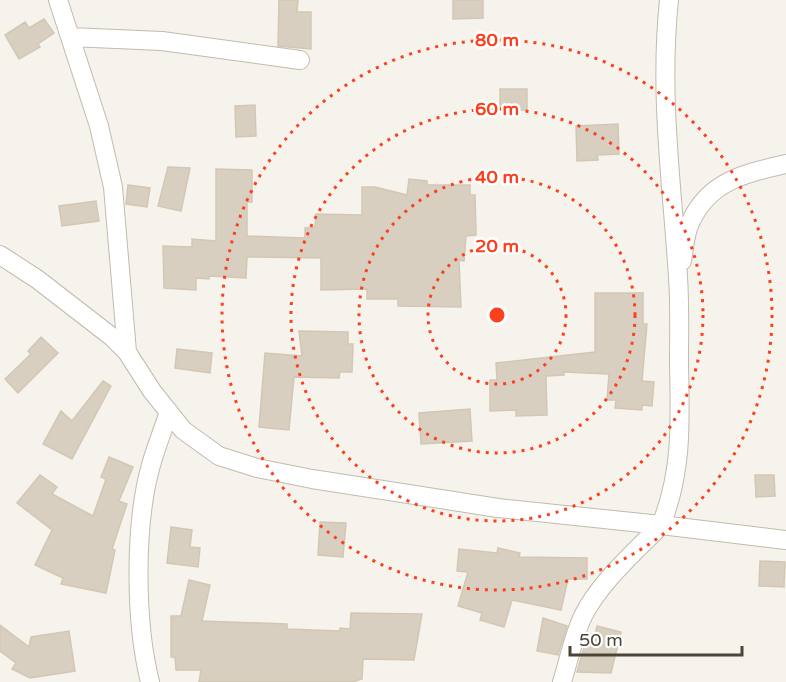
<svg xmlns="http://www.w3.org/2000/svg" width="786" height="682" font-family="'Varela Round',sans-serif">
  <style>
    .building { fill: #d8cfc1; stroke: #d3c7b4; stroke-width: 1.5 }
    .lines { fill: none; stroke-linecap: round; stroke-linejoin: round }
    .minor-casing { stroke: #c2bbae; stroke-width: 20 }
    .minor { stroke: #fff; stroke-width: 18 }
    .ring { fill: none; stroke: #fc3f1d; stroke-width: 3; stroke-dasharray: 3 6 }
    .centre { fill: #fc3f1d; stroke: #fff; stroke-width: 3 }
    .ring-label { font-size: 18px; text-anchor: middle; font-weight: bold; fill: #fc3f1d; stroke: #fff; stroke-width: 5; stroke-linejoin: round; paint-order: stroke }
  </style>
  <rect width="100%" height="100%" fill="#f6f3ec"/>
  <!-- building -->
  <path class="building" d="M 279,0 L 298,0 L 297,12 L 311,12 L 311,49 L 278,46 Z
    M 453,0 L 483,0 L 483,18 L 453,19 Z
    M 44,19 L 54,33 L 38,44 L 40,47 L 19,59 L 5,35 L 25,22 L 29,28 Z
    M 500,89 L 527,89 L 527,110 L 500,110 Z
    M 255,105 L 256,136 L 236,137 L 235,106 Z
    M 618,124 L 619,154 L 597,155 L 598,160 L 577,161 L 576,126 Z
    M 168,167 L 190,168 L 181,211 L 158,206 Z
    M 216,169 L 252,170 L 252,202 L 247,202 L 247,236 L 305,238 L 305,228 L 315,227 L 316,214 L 362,215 L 362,187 L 375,187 L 407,195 L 409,179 L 427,181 L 427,185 L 470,185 L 470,195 L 475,195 L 476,235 L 466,236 L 464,261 L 459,260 L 461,307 L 398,306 L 398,299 L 367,299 L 367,289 L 321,290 L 321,258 L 247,257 L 246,278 L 209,276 L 209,279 L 196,278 L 196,290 L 164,288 L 163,246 L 192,247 L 192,239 L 216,241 Z
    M 128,185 L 150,188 L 147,207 L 126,204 Z
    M 96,201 L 99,221 L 62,226 L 59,206 Z
    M 595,293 L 643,293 L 643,324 L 647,324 L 642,381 L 654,382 L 652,406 L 642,405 L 642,410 L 615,408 L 616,400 L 607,400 L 609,374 L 563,372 L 564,375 L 546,376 L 547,415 L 516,416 L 516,410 L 490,411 L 490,380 L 497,380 L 496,363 L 595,352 Z
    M 299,331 L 348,332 L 348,344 L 353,344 L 352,372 L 340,372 L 339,378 L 294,377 L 289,430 L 259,427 L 265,353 L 302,356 Z
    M 41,337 L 58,353 L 18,393 L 5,379 L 31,354 L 28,351 Z
    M 177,349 L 212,353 L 210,373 L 175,368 Z
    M 103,381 L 111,386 L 72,459 L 43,444 L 61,411 L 72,421 Z
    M 470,409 L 472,441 L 421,444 L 419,413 Z
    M 109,457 L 133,467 L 119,501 L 127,504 L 112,549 L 115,550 L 106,593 L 61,584 L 63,578 L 35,565 L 52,530 L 17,503 L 40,475 L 57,487 L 52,494 L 93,516 L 106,479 L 101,477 Z
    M 755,475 L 774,475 L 775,496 L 756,497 Z
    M 320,522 L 346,523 L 343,557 L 318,555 Z
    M 171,527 L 192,530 L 190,547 L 200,548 L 198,567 L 167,563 Z
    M 498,548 L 520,553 L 519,557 L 587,558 L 587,579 L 568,579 L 561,610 L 512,600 L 504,627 L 480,620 L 482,613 L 458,606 L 468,572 L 457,571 L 459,549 L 497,553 Z
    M 760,561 L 785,562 L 784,587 L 759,586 Z
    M 189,580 L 210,585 L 202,621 L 287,624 L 287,629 L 340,631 L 340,628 L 350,629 L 351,613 L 422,614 L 414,660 L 363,659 L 362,679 L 352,682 L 199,682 L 201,670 L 176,670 L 175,657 L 171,657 L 171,616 L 181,616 Z
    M 543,618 L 567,626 L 558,655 L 537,651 Z
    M 0,625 L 29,647 L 31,637 L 69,631 L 75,671 L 30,678 L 12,669 L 16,663 L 0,651 Z
    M 597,626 L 621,632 L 611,673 L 577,672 L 588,633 L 595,635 Z"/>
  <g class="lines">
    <!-- minor casing -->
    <g class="minor-casing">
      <path id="minor" d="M 58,0 L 99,126 L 113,187 L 127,352
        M 70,37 L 162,41 L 300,60
        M 0,255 L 37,279 L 112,337 L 127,352 L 152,391 L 183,430 L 219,456 L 257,468 L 312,479 L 498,508 L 661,525 C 683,470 680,421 679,363 C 679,335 680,306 678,277 C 672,184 659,94 669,0
        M 682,261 C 684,249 685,232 691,221 C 710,180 747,173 786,164
        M 150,682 C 135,622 134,525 151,465 C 156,447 163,430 169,412
        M 562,682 C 569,660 573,637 583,616 C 600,582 635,552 661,525 L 786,540"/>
    </g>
    <!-- minor -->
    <use href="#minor" class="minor"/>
  </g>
  <!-- distance rings -->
  <g class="ring">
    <circle cx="497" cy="315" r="69"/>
    <circle cx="497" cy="315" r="138"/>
    <circle cx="497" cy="315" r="206"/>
    <circle cx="497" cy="315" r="275"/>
  </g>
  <circle cx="497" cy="315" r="9" class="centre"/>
  <g class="ring-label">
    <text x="497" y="46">80 m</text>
    <text x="497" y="115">60 m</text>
    <text x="497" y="183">40 m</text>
    <text x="497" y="252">20 m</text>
  </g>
  <!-- scale -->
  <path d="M570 646v9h172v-9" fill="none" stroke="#4b4439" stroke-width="3"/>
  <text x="579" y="646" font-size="18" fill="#4b4439" stroke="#ffffff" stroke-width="4.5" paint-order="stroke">50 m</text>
</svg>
